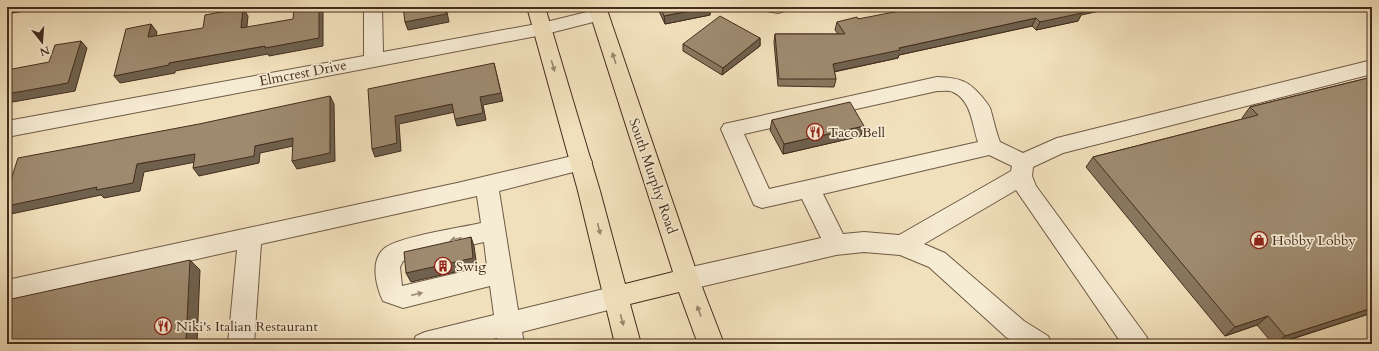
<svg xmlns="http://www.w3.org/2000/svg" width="1379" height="351" font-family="Cardo,serif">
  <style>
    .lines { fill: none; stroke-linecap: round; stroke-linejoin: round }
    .minor-casing { stroke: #6f5a44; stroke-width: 2 }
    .major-casing { stroke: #442d1c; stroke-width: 2 }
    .minor { fill: #f6ebd3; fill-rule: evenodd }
    .major { fill: #f1e0bc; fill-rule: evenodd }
    .wall { fill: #88775f; stroke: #442d1c }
    .shaded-wall { fill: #6f614e; stroke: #442d1c }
    .building { fill: #9e8a6f; stroke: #442d1c }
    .oneway { fill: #9a866c }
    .oneway2 { fill: #9d8c78 }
    .labels { text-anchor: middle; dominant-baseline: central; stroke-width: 3.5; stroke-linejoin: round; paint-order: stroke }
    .street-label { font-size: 14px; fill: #442d1c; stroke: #f6ebd3 }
    .poi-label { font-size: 14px; fill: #442d1c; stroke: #f6ebd3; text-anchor: start }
  </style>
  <rect width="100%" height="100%" fill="#f1e0bc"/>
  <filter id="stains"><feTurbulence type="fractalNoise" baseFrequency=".005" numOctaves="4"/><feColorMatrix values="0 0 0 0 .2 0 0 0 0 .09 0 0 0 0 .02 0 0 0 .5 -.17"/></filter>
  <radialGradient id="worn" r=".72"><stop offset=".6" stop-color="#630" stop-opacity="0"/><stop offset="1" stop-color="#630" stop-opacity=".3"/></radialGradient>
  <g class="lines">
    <!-- minor casing -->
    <g class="minor-casing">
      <path id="minor" d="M 364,7 L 382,7 L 383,52 L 542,23 L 599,9 L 605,11 L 608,15 L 605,19 L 542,35 L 7,137 L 7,121 L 364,56 Z
        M 764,7 L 787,7 L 784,11 L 778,13 L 767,11 Z
        M 1372,60 L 1372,74 L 1063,153 L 1033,167 L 1032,176 L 1036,186 L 1146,336 L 1150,344 L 1122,344 L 1016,190 L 924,244 L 945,253 L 1024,321 L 1048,336 L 1052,344 L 1017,344 L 1006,337 L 929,267 L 900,255 L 864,252 L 836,255 L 687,290 L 678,286 L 675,279 L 678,272 L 687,268 L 821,238 L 802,199 L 762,208 L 754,205 L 721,129 L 724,124 L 937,77 C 960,78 968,80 983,98 C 986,102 990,106 991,111 C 994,122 996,132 1000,142 L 1023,153 L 1057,138 ZM 937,91 C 942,91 949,90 953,92 C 972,101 972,125 978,142 L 769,189 L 744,134 ZM 989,155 L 1012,166 L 1011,171 L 899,235 L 864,232 L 843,234 L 823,194 Z
        M 581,154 L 589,156 L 592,162 L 589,168 L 499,191 L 518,310 L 616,286 L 625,289 L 628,297 L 625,305 L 616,308 L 522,332 L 524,344 L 498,344 L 497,338 L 473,344 L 412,344 L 416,336 L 425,332 L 494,315 L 490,286 L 403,308 L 383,301 C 376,286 369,259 386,247 C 403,236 459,228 481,223 L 477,196 L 261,244 L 254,344 L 228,344 L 237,250 L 7,302 L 7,280 L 457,183 ZM 484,242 L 487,266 L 402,286 L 400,267 L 403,261 Z"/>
    </g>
    <!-- major casing -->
    <g class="major-casing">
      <path id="major" d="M 527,7 L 545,7 L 600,191 L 625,284 L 673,272 L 588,7 L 606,7 L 699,279 L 724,344 L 698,344 L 679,292 L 630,304 L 641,344 L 615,344 L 578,191 Z"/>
    </g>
    <!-- minor -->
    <use href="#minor" class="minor"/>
    <!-- major -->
    <use href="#major" class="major"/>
  </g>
  <!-- wall -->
  <path class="wall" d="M 657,7 L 710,7 L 710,15 L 665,24 Z
    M 1081,15 L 1078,21 L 1036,30 L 1032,26 L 899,55 L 898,58 L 834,72 L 836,79 L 834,87 L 778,86 L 774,42 L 775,34 L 838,34 L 835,30 L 837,22 L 858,19 Z
    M 760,38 L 760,46 L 722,75 L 683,51 L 683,44 Z
    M 1372,77 L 1372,313 L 1277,344 L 1273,344 L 1257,325 L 1225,336 L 1086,167 L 1093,157 L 1243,119 L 1242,118 L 1250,107 Z
    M 772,120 L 864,126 L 861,136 L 783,154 L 770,130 Z"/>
  <!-- shaded-wall -->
  <path class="shaded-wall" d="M 7,7 L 47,7 L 7,14 Z
    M 63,7 L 88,7 L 66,11 Z
    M 319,7 L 321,7 L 323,11 L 323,46 L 269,56 L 268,54 L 175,71 L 175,73 L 120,83 L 114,76 L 169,63 L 265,46 Z
    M 445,7 L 446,7 L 449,22 L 408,30 L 405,22 Z
    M 710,7 L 710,15 L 665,24 L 664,16 Z
    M 1087,7 L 1119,7 L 1081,15 L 1078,21 L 1036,30 L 1040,22 L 1079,9 Z
    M 243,8 L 248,16 L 246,36 L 241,28 Z
    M 1036,18 L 1032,26 L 899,55 L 898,58 L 832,72 L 833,64 L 899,48 Z
    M 151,24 L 157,32 L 154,45 L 148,37 Z
    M 760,38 L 760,46 L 722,75 L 723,68 Z
    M 81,41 L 87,48 L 75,91 L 7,103 L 7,94 Z
    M 7,58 L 9,60 L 7,65 Z
    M 494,63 L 503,101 L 483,105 L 486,120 L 457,126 L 455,119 L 480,97 Z
    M 330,96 L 334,104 L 335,161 L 297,169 L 292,161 Z
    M 452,104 L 455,112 L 399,124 L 401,151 L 375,157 L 372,149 L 395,116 Z
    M 864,126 L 861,136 L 783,154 L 784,144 Z
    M 293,138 L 298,145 L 260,153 L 259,163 L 199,176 L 193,168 L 255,146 Z
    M 195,154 L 201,161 L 144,172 L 140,191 L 104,198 L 101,195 L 11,214 L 7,211 L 7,206 L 137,164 Z
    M 471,237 L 474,246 L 477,267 L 411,282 L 406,273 Z
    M 190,260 L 200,270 L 197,344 L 173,344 Z
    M 1372,308 L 1372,313 L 1275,344 L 1285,336 Z
    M 1268,316 L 1257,325 L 1225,336 L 1235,327 Z"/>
  <!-- building -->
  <path class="building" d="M 294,7 L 319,7 L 319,38 L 265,48 L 265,46 L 169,63 L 169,65 L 114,76 L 126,29 L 151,24 L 148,37 L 203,28 L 205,15 L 243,8 L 241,28 L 293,19 Z
    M 403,7 L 445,7 L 446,14 L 405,22 Z
    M 660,7 L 710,7 L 664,16 Z
    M 920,7 L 1087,7 L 1079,9 L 1082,13 L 1040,22 L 1036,18 L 899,48 L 900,50 L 833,64 L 836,79 L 779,79 L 775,34 L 845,34 L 837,22 L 857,17 L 858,19 Z
    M 720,16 L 760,38 L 723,68 L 683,44 Z
    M 81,41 L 68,83 L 7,94 L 7,70 L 49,62 L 55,45 Z
    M 494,63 L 501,93 L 480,97 L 483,113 L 455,119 L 452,104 L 395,116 L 397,143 L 372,149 L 368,89 Z
    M 1372,77 L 1372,308 L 1285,336 L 1268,316 L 1235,327 L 1093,157 L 1258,115 L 1250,107 Z
    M 330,96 L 330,153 L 292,161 L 293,138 L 255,146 L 254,156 L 193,168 L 195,154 L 137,164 L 133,183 L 96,190 L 97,187 L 7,206 L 7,192 L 18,158 L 199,124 Z
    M 850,102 L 864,126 L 784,144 L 772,120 Z
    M 471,237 L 473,258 L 406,273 L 404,252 Z
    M 190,260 L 186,341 L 173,344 L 7,344 L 7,300 Z"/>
  <!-- one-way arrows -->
  <defs><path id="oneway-solid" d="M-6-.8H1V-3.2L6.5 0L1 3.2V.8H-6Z"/></defs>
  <g class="oneway">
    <use href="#oneway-solid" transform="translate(614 58) rotate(-108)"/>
    <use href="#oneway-solid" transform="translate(553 66) rotate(74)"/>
    <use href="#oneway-solid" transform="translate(599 229) rotate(76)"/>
    <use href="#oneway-solid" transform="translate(699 311) rotate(-110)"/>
    <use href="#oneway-solid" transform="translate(622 320) rotate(75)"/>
  </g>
  <g class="oneway2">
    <use href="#oneway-solid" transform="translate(456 239) rotate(167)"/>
    <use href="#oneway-solid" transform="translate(417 294) rotate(-13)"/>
  </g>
  <!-- icons -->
  <defs>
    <g id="restaurant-ring" transform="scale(0.9)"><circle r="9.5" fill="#f6ebd3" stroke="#8f2418" stroke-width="1.5"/><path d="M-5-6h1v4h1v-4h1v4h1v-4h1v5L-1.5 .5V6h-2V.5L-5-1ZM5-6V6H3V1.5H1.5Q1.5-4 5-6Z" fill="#8f2418"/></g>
    <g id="shop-ring" transform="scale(0.9)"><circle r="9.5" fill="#f6ebd3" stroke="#8f2418" stroke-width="1.5"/><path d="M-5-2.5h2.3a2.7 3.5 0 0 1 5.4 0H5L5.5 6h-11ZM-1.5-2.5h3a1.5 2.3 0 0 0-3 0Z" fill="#8f2418"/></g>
    <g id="building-ring" transform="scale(0.9)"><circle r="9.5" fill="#f6ebd3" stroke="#8f2418" stroke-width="1.5"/><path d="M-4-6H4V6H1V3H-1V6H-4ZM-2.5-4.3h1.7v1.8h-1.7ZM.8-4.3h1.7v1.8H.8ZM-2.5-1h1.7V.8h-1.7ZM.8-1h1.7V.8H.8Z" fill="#8f2418"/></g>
  </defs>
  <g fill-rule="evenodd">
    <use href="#restaurant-ring" x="815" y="132"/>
    <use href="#shop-ring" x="1259" y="240"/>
    <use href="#building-ring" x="443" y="266"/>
    <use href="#restaurant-ring" x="163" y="326"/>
  </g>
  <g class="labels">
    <!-- street labels -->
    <g class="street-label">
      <text transform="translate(303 73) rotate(-11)">Elmcrest Drive</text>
      <text transform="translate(653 176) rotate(71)">South Murphy Road</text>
    </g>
    <!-- poi labels -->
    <g class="poi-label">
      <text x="828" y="132">Taco Bell</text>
      <text x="1272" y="240">Hobby Lobby</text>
      <text x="456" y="266">Swig</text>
      <text x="176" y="326">Niki's Italian Restaurant</text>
    </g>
  </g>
  <!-- margin -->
  <rect width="1379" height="351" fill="none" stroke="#f1e0bc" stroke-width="24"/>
  <rect x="8" y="8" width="1363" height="335" fill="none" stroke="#442d1c" stroke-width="2"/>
  <rect x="12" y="12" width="1355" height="327" fill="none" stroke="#442d1c"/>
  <!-- north arrow -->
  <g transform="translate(42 42) rotate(163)" stroke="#f6ebd3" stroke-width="3" paint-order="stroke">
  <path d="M0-3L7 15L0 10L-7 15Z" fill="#442d1c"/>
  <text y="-6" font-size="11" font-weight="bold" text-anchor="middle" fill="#442d1c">N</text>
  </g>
  <rect width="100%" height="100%" filter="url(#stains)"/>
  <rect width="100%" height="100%" fill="url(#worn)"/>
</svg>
